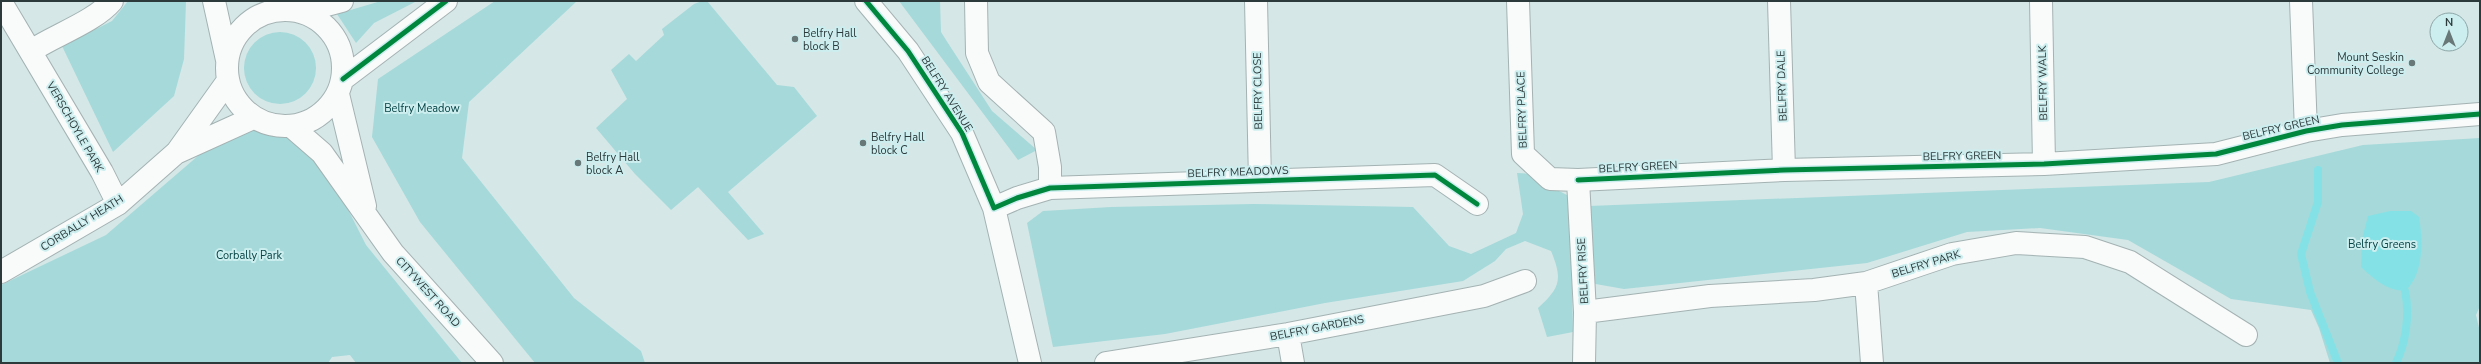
<svg xmlns="http://www.w3.org/2000/svg" width="2481" height="364" font-family="'Nunito Sans',sans-serif">
  <style>
    .green { fill: #a6d9da }
    .water { fill: #84e2e6 }
    .lines { fill: none; stroke-linecap: round; stroke-linejoin: round }
    .stream { stroke: #84e2e6; stroke-width: 8 }
    .minor-casing { stroke: #a4b2b2; stroke-width: 24 }
    .minor { stroke: #f9fbfb; stroke-width: 22 }
    .cycleway-casing { stroke: #cdeeef; stroke-width: 8 }
    .cycleway { stroke: #00873e; stroke-width: 5 }
    .poi-dot { fill: #687777; stroke: #cdeeef; stroke-width: 1.5 }
    .labels { text-anchor: middle; dominant-baseline: central; stroke-width: 4; stroke-linejoin: round; paint-order: stroke }
    .poi-label { font-size: 11px; fill: #2d3a3b; stroke: #cdeeef; text-anchor: start }
    .street-label { font-size: 11px; fill: #2d3a3b; stroke: #cdeeef }
    .park-label { font-size: 11px; fill: #064345; stroke: #cdeeef }
  </style>
  <rect width="100%" height="100%" fill="#d5e7e7"/>
  <!-- green -->
  <path class="green" d="M 128,1 L 186,1 L 184,59 L 174,96 L 113,152 L 62,46 L 112,21 Z
    M 381,1 L 417,1 L 374,23 L 356,43 L 337,14 Z
    M 495,1 L 577,1 L 469,102 L 462,158 L 574,298 L 641,351 L 645,363 L 535,363 L 420,222 L 372,137 L 378,79 Z
    M 702,1 L 707,1 L 777,85 L 794,87 L 817,116 L 728,192 L 764,234 L 748,240 L 698,187 L 671,210 L 635,174 L 596,128 L 627,99 L 611,70 L 629,54 L 636,61 L 664,35 L 662,29 L 694,4 Z
    M 899,1 L 940,1 L 941,32 L 946,40 L 992,111 L 1037,150 L 1018,160 Z
    M244 68a36 36 0 1 1 72 0a36 36 0 1 1-72 0Z
    M 249,127 L 297,138 L 328,170 L 366,245 L 462,363 L 356,363 L 350,355 L 332,357 L 328,363 L 1,363 L 1,285 L 106,235 L 213,143 Z
    M 2480,138 L 2480,306 L 2476,315 L 2480,332 L 2480,363 L 2330,363 L 2319,328 L 2311,310 L 2231,299 L 2128,240 L 2040,228 L 1967,232 L 1867,263 L 1624,289 L 1590,283 L 1571,246 L 1573,332 L 1547,337 L 1538,308 C 1560,288 1563,280 1551,251 L 1525,241 L 1506,249 L 1495,261 L 1463,281 L 1325,303 L 1165,334 L 1053,347 L 1027,223 L 1043,211 L 1111,207 L 1253,204 L 1413,207 L 1449,246 L 1471,254 L 1516,233 L 1523,214 L 1517,173 L 1533,174 L 1541,182 L 1589,206 L 2209,182 L 2363,145 Z"/>
  <!-- water -->
  <path class="water" d="M 2390,211 L 2411,211 L 2419,217 C 2423,240 2424,274 2405,291 C 2386,290 2375,280 2361,267 L 2362,239 L 2368,216 Z"/>
  <g class="lines">
    <!-- stream -->
    <path class="stream" d="M 2318,170 L 2318,202 L 2301,254 L 2310,292 L 2338,363
      M 2396,363 C 2406,342 2410,314 2405,291"/>
    <!-- minor casing -->
    <g class="minor-casing">
      <path id="minor" d="M 214,1 L 227,60
        M 866,1 L 908,51 L 962,133 L 994,208 L 1030,363
        M 976,1 L 977,53 L 989,82 L 1044,132 L 1050,167 L 1050,188
        M 1256,1 L 1260,181
        M 1518,1 L 1523,154 L 1550,179 L 1578,180 L 1784,170 L 2044,164 L 2216,154 L 2306,131 L 2342,125 L 2480,114
        M 1779,1 L 1784,170
        M 2041,1 L 2044,164
        M 2301,1 L 2306,131
        M 1,2 L 102,172 L 118,204
        M227 68a58 58 0 1 1 116 0a58 58 0 1 1-116 0Z
        M 301,12 L 342,1
        M 31,51 C 55,35 94,22 112,1
        M 343,79 L 446,1
        M 338,94 L 365,206
        M 292,127 L 322,153 L 393,253 L 492,363
        M 178,152 L 253,118
        M 1578,180 L 1585,312 L 1584,363
        M 994,208 L 1017,198 L 1050,188 L 1435,175 L 1477,204
        M 1,272 L 118,204 L 177,152 L 227,82
        M 1866,283 L 1872,363
        M 1585,312 L 1710,296 L 1814,290 L 1866,283 L 1952,254 L 2016,243 L 2085,247 L 2130,262 L 2246,335
        M 1288,334 L 1293,363
        M 1106,363 L 1288,334 L 1484,296 L 1525,281"/>
    </g>
    <!-- minor -->
    <use href="#minor" class="minor"/>
    <!-- cycleway casing -->
    <g class="cycleway-casing">
      <path id="cycleway" d="M 866,1 L 908,51 L 962,133 L 994,208 L 1017,198 L 1050,188 L 1435,175 L 1477,204
        M 343,79 L 446,1
        M 1578,180 L 1784,170 L 2044,164 L 2216,154 L 2306,131 L 2342,125 L 2480,114"/>
    </g>
    <!-- cycleway -->
    <use href="#cycleway" class="cycleway"/>
  </g>
  <!-- markers -->
  <g class="poi-dot">
    <circle cx="795" cy="39" r="4"/>
    <circle cx="2412" cy="63" r="4"/>
    <circle cx="863" cy="143" r="4"/>
    <circle cx="578" cy="163" r="4"/>
  </g>
  <g class="labels">
    <!-- poi labels -->
    <g class="poi-label">
      <text x="803" y="33">Belfry Hall<tspan x="803" dy="13">block B</tspan></text>
      <text x="2404" y="57" text-anchor="end">Mount Seskin<tspan x="2404" dy="13">Community College</tspan></text>
      <text x="871" y="137">Belfry Hall<tspan x="871" dy="13">block C</tspan></text>
      <text x="586" y="157">Belfry Hall<tspan x="586" dy="13">block A</tspan></text>
    </g>
    <!-- street labels -->
    <g class="street-label">
      <text transform="translate(2043 83) rotate(-91)">BELFRY WALK</text>
      <text transform="translate(1782 86) rotate(-92)">BELFRY DALE</text>
      <text transform="translate(1258 91) rotate(-91)">BELFRY CLOSE</text>
      <text transform="translate(947 94) rotate(58)">BELFRY AVENUE</text>
      <text transform="translate(1522 110) rotate(-92)">BELFRY PLACE</text>
      <text transform="translate(75 127) rotate(60)">VERSCHOYLE PARK</text>
      <text transform="translate(2281 128) rotate(-13)">BELFRY GREEN</text>
      <text transform="translate(1962 156) rotate(-1)">BELFRY GREEN</text>
      <text transform="translate(1638 167) rotate(-3)">BELFRY GREEN</text>
      <text transform="translate(1238 172) rotate(-2)">BELFRY MEADOWS</text>
      <text transform="translate(82 223) rotate(-32)">CORBALLY HEATH</text>
      <text transform="translate(1926 264) rotate(-17)">BELFRY PARK</text>
      <text transform="translate(1583 271) rotate(-93)">BELFRY RISE</text>
      <text transform="translate(428 292) rotate(48)">CITYWEST ROAD</text>
      <text transform="translate(1317 328) rotate(-11)">BELFRY GARDENS</text>
    </g>
    <!-- park labels -->
    <g class="park-label">
      <text x="422" y="108">Belfry Meadow</text>
      <text x="2382" y="244">Belfry Greens</text>
      <text x="249" y="255">Corbally Park</text>
    </g>
  </g>
  <!-- border -->
  <rect width="2481" height="364" fill="none" stroke="#2d3a3b" stroke-width="4"/>
  <!-- north arrow -->
  <g transform="translate(2449 32)"><circle r="19" fill="#cdeeef" stroke="#8da6a7"/>
  <path d="M0-3L7 15L0 10L-7 15Z" fill="#687777"/>
  <text y="-6" font-size="11" font-weight="bold" text-anchor="middle" fill="#2d3a3b">N</text>
  </g>
</svg>
